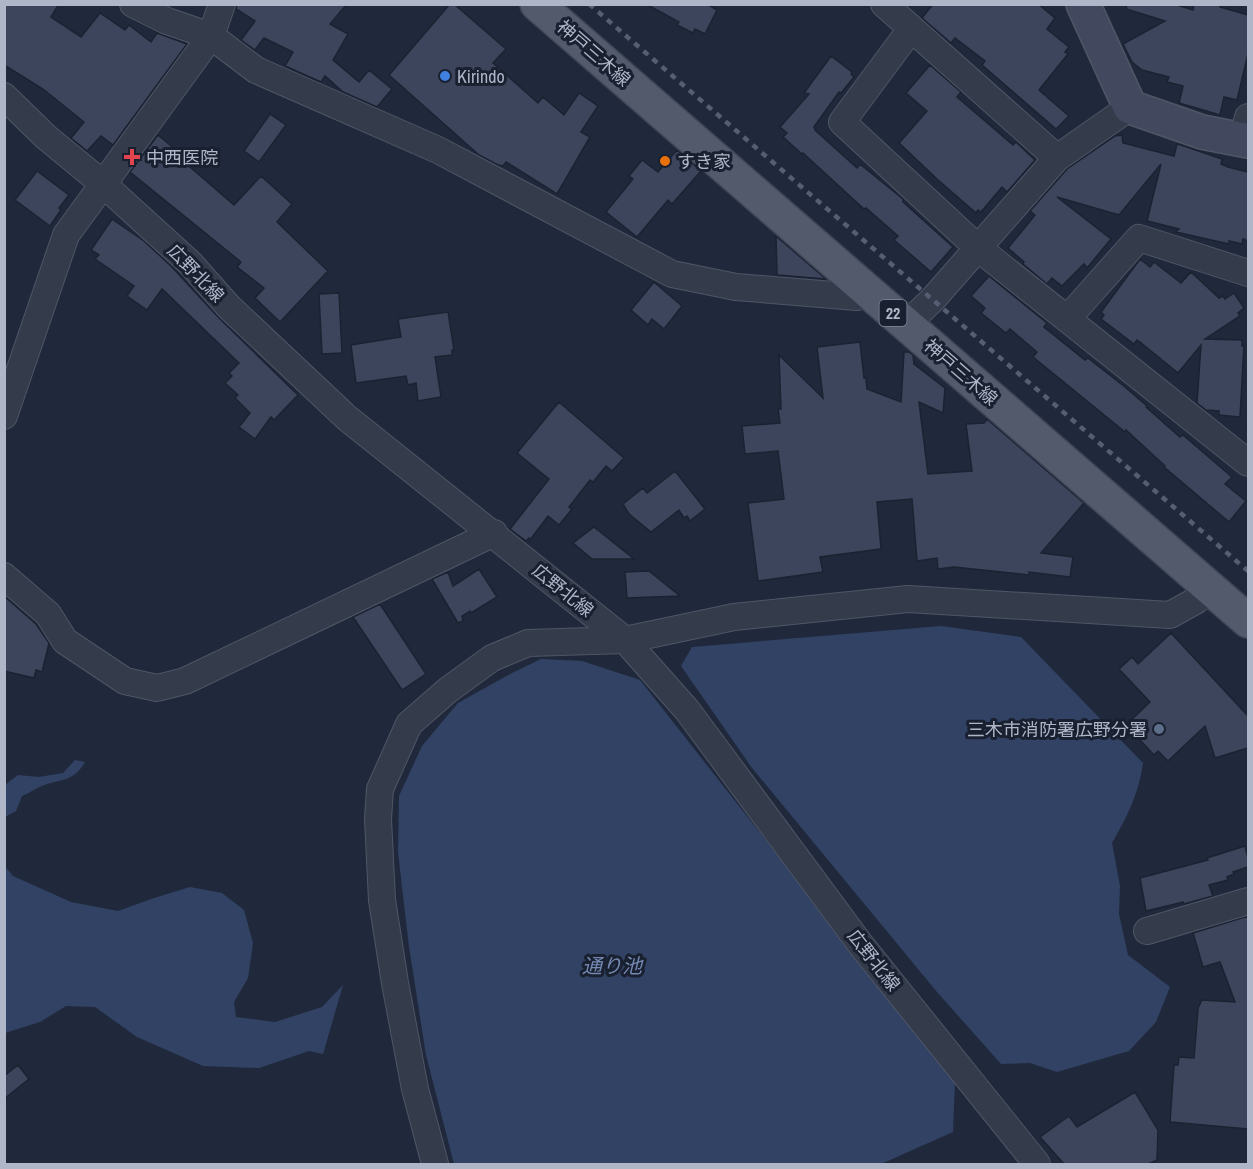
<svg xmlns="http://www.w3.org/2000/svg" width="1253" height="1169" font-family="'Archivo Narrow','Noto Sans JP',sans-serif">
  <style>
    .water { fill: #324264 }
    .building { fill: #3c455c; stroke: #1b2232; stroke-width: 1.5 }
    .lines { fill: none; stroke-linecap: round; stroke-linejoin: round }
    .street-casing { stroke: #4f5666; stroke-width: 28 }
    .secondary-casing { stroke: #4f5666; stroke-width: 36 }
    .primary-casing { stroke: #3d4455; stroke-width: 36 }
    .street { stroke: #343b4b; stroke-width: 26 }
    .secondary { stroke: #42495f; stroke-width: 33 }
    .primary { stroke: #525a6c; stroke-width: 33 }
    .rail { stroke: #565e73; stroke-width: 4.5; stroke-dasharray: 6 6; stroke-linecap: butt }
    .shop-dot { fill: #3f7fe0; stroke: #192030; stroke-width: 2 }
    .health-dot { fill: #e0444e; stroke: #192030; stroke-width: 2 }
    .food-dot { fill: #e8710a; stroke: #192030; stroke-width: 2 }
    .service-dot { fill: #5c6f8a; stroke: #192030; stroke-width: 2 }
    .labels { text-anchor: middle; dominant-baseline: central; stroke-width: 6; stroke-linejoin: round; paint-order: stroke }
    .shield { fill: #192030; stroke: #82899a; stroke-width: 1.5 }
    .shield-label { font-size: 16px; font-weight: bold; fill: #afb6c8 }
    .street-label { font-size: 18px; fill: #afb6c8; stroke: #192030 }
    .poi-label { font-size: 18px; fill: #afb6c8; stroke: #192030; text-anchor: start }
    .water-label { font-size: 20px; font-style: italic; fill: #7488b2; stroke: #192030 }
  </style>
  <rect width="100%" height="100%" fill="#20293b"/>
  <!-- water -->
  <path class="water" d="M 941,626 L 1021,637 L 1143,763 C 1139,793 1127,817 1112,843 L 1120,886 L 1119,914 L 1128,955 L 1170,987 L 1156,1022 L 1129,1051 L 1057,1072 L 1030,1063 L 1001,1064 L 937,992 L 752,768 L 681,666 L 692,647 Z
    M 541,659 L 582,661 L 640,680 L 955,1081 L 953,1132 L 881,1164 L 454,1164 L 426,1055 L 409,947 L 398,852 L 399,796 L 422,746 L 458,703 L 512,673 Z
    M 75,760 L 85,762 C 74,781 63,779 44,785 C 37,788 29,793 22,796 L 16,811 L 5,817 L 5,785 L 18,775 L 39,777 L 63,773 Z
    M 4,865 L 13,876 L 71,902 L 118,911 L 154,898 L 190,887 L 222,893 L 244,910 L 253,943 L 248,978 L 234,1002 L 236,1017 L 275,1022 L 322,1007 L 343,985 L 323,1054 L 309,1051 L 259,1068 L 203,1066 L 137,1037 L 95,1007 L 66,1006 L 40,1022 L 5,1033 Z"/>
  <!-- building -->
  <path class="building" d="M 4,4 L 59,4 L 51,17 L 81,37 L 100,13 L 125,30 L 129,25 L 151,42 L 157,33 L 187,44 L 113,145 L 101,136 L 87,151 L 71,138 L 84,122 L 43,89 L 4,65 Z
    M 237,4 L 347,4 L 330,24 L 348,34 L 333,60 L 359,82 L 369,70 L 392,89 L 377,107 L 343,92 L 325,76 L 321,82 L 285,66 L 293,52 L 264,38 L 255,50 L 241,40 L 255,21 L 236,9 Z
    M 450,4 L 454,4 L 506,49 L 493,63 L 538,103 L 543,97 L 564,115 L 579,93 L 598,106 L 581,132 L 590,137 L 557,194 L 506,162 L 503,166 L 498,165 L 479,155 L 389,75 Z
    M 646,4 L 707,4 L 717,10 L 705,34 L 695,29 L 693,33 L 677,25 L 679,22 Z
    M 933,4 L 1038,4 L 1055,18 L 1047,29 L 1069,47 L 1065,52 L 1068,54 L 1039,90 L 1069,116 L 1056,129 L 982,65 L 985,61 L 955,38 L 951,43 L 922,18 Z
    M 1127,4 L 1174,4 L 1193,10 L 1194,4 L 1221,4 L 1220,7 L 1248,15 L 1248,54 L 1237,100 L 1224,97 L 1220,115 L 1179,103 L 1183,86 L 1167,82 L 1169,77 L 1142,70 L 1132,62 L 1123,44 L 1165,21 L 1126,9 Z
    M 831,56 L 852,72 L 851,74 L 854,77 L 841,93 L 839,92 L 814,127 L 815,130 L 857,168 L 860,164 L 903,199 L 903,202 L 953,247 L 931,272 L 894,240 L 898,236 L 866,208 L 864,209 L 803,153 L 802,154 L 783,137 L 787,133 L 780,127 L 809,94 L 804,93 Z
    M 930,65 L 961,92 L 957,97 L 1013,145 L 1016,142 L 1035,160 L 1007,192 L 1002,187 L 981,212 L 978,210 L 976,213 L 937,179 L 899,143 L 927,111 L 906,93 Z
    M 270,114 L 286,125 L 259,162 L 244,151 Z
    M 158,135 L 176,150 L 174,153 L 234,205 L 261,176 L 292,204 L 277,222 L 328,271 L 280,322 L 255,298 L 264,288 L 237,267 L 241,262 L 130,172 Z
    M 1122,135 L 1123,143 L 1174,156 L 1177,144 L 1181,145 L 1222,159 L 1221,164 L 1228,167 L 1248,172 L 1248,241 L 1243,239 L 1242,244 L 1229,241 L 1229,244 L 1176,232 L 1179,229 L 1147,221 L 1161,164 L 1119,215 L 1057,197 L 1111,239 L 1087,268 L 1084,264 L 1062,286 L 1052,278 L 1047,284 L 1023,264 L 1024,262 L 1008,248 L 1035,215 L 1030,211 L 1067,169 L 1115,136 Z
    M 677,150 L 701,171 L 672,204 L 668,200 L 637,237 L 606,212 L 633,179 L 629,176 L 642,160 L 658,172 Z
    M 37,171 L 69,195 L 59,208 L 61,210 L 50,226 L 15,200 Z
    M 112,219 L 144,241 L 171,266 L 219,318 L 298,395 L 274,420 L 271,417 L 255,439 L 239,427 L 250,413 L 235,398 L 238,395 L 225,383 L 232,376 L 229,373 L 239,363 L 162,289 L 147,310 L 127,296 L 134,286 L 95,259 L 99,255 L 91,250 Z
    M 776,236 L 826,279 L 777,275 Z
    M 1140,259 L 1150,267 L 1154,262 L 1181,283 L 1191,272 L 1219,298 L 1223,296 L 1225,299 L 1234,293 L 1244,308 L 1238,313 L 1240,316 L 1205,339 L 1242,340 L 1242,346 L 1244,346 L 1240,417 L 1219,415 L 1219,411 L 1206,410 L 1197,403 L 1201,345 L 1178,373 L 1140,342 L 1137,340 L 1134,344 L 1101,319 L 1104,315 L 1101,312 Z
    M 989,276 L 1047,323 L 1044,327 L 1085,360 L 1088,358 L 1125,387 L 1147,406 L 1146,407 L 1180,437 L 1183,435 L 1232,477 L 1225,484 L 1246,501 L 1229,522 L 1164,467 L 1165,466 L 1126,430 L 1125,432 L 1033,357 L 1037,352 L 1010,329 L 1006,333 L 981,313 L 985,308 L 971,296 Z
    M 654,282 L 682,306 L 664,329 L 652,319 L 648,325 L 631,310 Z
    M 339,293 L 342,353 L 322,354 L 319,294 Z
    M 448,312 L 454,350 L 452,350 L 452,355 L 435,357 L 441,397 L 418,401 L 416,383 L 408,385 L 406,376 L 356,383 L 351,345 L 401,337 L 398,319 Z
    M 860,342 L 864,378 L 866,378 L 867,389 L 901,402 L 904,352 L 909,352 L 913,355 L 914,364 L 945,388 L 943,413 L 919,402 L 928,474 L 972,471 L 966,424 L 984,423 L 987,419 L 1084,503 L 1041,553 L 1073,557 L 1070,577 L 1029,572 L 1029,575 L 954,567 L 938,569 L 937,558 L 917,561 L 912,499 L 877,502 L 881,549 L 820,557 L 823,572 L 758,581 L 748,503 L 784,499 L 778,451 L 745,454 L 742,426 L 780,423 L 778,409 L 781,409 L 779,355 L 823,398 L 817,347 Z
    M 559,402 L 624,458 L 612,471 L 606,466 L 593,482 L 590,480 L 569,507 L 572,509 L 559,525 L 548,516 L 530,540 L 529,538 L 526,541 L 510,529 L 549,479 L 517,453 Z
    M 675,471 L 705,509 L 690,521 L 687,516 L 684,518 L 679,510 L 651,532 L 629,514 L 623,504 L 643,488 L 647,493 Z
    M 594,527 L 634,559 L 592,559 L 573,543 Z
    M 479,569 L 497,597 L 471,613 L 470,611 L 462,616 L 463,621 L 458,623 L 432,579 L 448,572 L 453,586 Z
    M 649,571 L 680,596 L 627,598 L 625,572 Z
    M 4,596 L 36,624 L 49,643 L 42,672 L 36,670 L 34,678 L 4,671 Z
    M 380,604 L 426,674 L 402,690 L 353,617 Z
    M 1171,633 L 1248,716 L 1248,748 L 1215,758 L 1205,726 L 1168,761 L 1158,751 L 1154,755 L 1126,725 L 1150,702 L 1119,669 L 1132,657 L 1138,664 Z
    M 1245,846 L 1248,858 L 1248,867 L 1233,872 L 1234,874 L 1227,877 L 1228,880 L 1209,885 L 1213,896 L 1184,904 L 1183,902 L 1146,911 L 1140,878 L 1208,860 L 1207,858 Z
    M 1248,916 L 1248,1129 L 1170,1122 L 1174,1065 L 1178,1065 L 1179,1057 L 1194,1058 L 1198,1008 L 1202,1000 L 1235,1002 L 1220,962 L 1203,967 L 1193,933 Z
    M 18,1065 L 29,1079 L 4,1099 L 4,1076 Z
    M 1135,1092 L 1158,1130 L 1157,1160 L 1148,1164 L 1064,1164 L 1040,1137 L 1069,1116 L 1077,1127 Z"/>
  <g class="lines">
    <!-- street casing -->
    <g class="street-casing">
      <path id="street" d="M 133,4 L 167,21 L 211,36 L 256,70 L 438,150 L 672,274 L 736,287 L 857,297 L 865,288
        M 884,4 L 1057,158
        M 911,29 L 842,122 L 978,248 L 1248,463
        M 4,96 L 46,137 L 102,183 L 190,263 L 229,307 L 347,418 L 625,640 L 687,710 L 861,945 L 1037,1164
        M 1242,140 L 1248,117
        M 1067,319 L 1139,238 L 1248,273
        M 906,325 L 933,299 L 1057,158 L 1130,107
        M 4,416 L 66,235 L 211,36 L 222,4
        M 4,576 L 48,614 L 65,641 L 125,681 L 157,688 L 185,681 L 494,533
        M 1147,931 L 1248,901
        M 435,1164 L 415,1089 L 395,983 L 382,900 L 378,819 L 380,789 L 409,724 L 448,690 L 492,658 L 528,643 L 625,640 L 734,617 L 908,599 L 1170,615 L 1197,600 L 1207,585"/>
    </g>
    <!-- secondary casing -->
    <g class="secondary-casing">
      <path id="secondary" d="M 1083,4 L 1130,107 L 1202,132 L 1248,141"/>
    </g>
    <!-- primary casing -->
    <g class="primary-casing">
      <path id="primary" d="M 537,4 L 1248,621"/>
    </g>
    <!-- street -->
    <use href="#street" class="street"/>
    <!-- secondary -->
    <use href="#secondary" class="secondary"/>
    <!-- primary -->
    <use href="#primary" class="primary"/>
    <!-- rail -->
    <path class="rail" d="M 589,4 L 1248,571"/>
  </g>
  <!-- markers -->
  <circle class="shop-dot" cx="445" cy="76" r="6"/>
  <path class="health-dot" d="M129 148h6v6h6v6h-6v6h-6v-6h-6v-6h6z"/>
  <circle class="food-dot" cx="665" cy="161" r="6"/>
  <circle class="service-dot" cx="1159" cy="729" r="6"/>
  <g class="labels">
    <!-- shield labels -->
    <rect class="shield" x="879.5" y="300" width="27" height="26" rx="4.5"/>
    <g class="shield-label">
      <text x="893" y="313">22</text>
    </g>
    <!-- street labels -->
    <g class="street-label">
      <text transform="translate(594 53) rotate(41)">神戸三木線</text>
      <text transform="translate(196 273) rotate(46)">広野北線</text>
      <text transform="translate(961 372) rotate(41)">神戸三木線</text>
      <text transform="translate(563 590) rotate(39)">広野北線</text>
      <text transform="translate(874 960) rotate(52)">広野北線</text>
    </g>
    <!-- poi labels -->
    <g class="poi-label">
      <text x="457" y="76">Kirindo</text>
      <text x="146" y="157">中西医院</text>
      <text x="677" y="161">すき家</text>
      <text x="1147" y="729" text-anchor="end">三木市消防署広野分署</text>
    </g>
    <!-- water labels -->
    <g class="water-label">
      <text x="612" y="965">通り池</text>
    </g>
  </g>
  <!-- border -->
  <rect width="1253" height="1169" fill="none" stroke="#afb6c8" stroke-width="12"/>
</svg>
